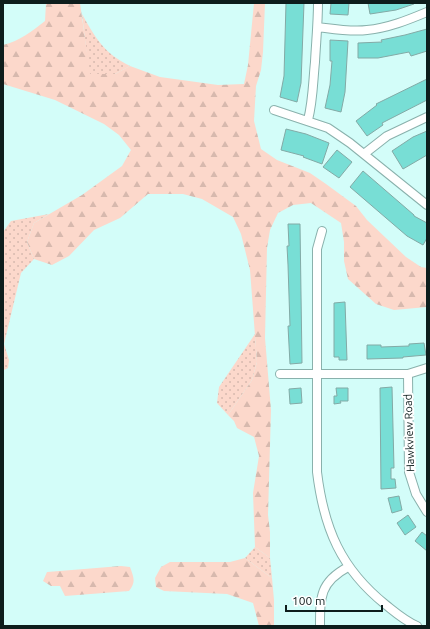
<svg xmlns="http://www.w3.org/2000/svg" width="430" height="629" font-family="Ubuntu,sans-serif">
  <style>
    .grass { fill: url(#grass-dots) }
    .forest { fill: url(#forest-firs) }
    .building { fill: #78ded5; stroke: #83aaa6 }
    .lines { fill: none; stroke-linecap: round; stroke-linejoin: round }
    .minor-casing { stroke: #89b1ac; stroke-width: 10 }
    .minor { stroke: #fff; stroke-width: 8 }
    .labels { text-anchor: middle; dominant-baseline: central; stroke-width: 4; stroke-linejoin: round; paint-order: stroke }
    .street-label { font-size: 11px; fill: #0d1d1c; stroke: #fff }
  </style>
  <defs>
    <pattern id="grass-dots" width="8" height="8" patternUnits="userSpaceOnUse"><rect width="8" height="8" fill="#fcd8cb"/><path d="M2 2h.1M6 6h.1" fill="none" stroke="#d7b9ae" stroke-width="1.8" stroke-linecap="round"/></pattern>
    <pattern id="forest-firs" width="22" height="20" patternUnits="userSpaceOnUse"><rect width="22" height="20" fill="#fcd8cb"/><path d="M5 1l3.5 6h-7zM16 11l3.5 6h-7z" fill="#d7b9ae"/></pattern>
  </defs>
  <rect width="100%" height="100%" fill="#d3fdf9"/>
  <!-- grass -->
  <path class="grass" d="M 82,14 C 96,39 104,53 130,66 L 115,74 L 89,74 Z
    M 49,214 L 34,223 L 27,242 L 34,259 L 21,273 L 4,344 L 9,360 L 8,368 L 4,370 L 3,232 L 11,221 Z
    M 255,334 L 257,362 L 252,380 L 228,415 L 217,403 L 219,387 Z
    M 255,547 L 270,558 L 272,578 L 245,558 Z"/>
  <!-- forest -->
  <path class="forest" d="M 46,3 L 80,3 L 90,74 L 115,74 L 130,66 L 160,77 L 218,85 L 244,84 L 248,65 L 254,3 L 265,3 L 263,52 L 261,70 L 256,86 L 254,121 L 261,149 L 277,160 L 310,173 L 326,184 L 356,206 L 367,220 L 406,257 L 421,267 L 427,268 L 427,307 L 394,310 L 376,304 L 348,279 L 344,261 L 344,242 L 341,223 L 311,203 L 293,205 L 278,213 L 270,230 L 267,248 L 265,338 L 271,410 L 268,515 L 270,532 L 270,558 L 255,547 L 253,493 L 259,456 L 254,437 L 237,428 L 234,421 L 228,415 L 252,380 L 257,362 L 250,270 L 241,234 L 233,217 L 202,199 L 183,194 L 148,194 L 120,218 L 94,230 L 69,256 L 52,265 L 34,259 L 27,242 L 34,223 L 82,195 L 122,166 L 131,150 L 119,135 L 104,124 L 55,100 L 3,84 L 3,45 C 20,41 32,31 45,21 Z
    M 245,558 L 272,578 L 274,600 L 274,626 L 259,626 L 253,603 L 227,594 L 164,591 L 156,587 L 155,578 L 161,567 L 170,562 L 230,562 Z
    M 121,566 L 130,567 C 134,578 136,582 129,591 L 65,596 L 60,586 L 51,586 L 43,581 L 47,572 Z"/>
  <!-- building -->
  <path class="building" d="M 286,3 L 304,3 L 301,83 L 297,102 L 280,97 L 284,76 Z
    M 331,3 L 349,3 L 348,15 L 330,14 Z
    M 368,3 L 414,3 L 414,4 L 396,10 L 370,14 Z
    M 427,29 L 427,51 L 411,56 L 409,52 L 378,58 L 358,58 L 358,43 L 382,42 L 381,40 L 405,35 Z
    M 330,40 L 348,41 L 345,92 L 341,112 L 325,108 L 330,85 L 332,61 L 330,61 Z
    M 427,79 L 427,100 L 382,123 L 383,125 L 367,136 L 356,121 L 377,105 L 376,104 Z
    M 286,129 L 306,134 L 329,143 L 322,164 L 303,157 L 304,156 L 281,150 Z
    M 427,131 L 427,155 L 403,169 L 392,151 L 413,137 Z
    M 337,150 L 352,162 L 339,178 L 323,167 Z
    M 363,171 L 414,215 L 414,216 L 427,223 L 427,238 L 423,245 L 407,236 L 350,187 Z
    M 288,224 L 300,224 L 302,363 L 290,364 L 288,326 L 290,326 L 288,265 L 287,246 L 289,246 Z
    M 345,302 L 347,360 L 339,360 L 339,357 L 334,357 L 334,303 Z
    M 424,343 L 426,355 L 403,357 L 403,358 L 367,359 L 367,345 L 381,345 L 381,347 L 409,346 L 409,344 Z
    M 392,387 L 394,468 L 391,468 L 391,479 L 395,479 L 396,488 L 381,489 L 380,388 Z
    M 301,388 L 302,403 L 290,404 L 289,389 Z
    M 336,388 L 348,388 L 348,401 L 340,401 L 341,403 L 334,404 L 334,396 L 337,396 Z
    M 399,496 L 402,510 L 392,513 L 388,498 Z
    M 408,515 L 416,527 L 405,535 L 397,523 Z
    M 422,532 L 427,536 L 427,551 L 415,541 Z"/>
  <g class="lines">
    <!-- minor casing -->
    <g class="minor-casing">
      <path id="minor" d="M 318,27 C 334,29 351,32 367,30 C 388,28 408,20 427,12
        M 274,110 L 328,128 L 350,143 L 427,205
        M 308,120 C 313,101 313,81 315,62 C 316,42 318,23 318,3
        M 364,154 L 387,136 L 427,117
        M 322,231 L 317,249 L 317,472 C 324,529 341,569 386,605 C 396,613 405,621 417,626
        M 280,374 L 408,374 L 427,368
        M 408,374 L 409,472 L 416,494 L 427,512
        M 320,626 C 320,597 320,582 348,567"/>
    </g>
    <!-- minor -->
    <use href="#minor" class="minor"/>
  </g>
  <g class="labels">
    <!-- street labels -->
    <g class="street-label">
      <text transform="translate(409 433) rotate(-92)">Hawkview Road</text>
    </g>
  </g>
  <!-- border -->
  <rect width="430" height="629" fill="none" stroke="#0d1d1c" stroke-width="8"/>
  <!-- scale -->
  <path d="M286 605v6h96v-6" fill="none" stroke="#0d1d1c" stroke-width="2"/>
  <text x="292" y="605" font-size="12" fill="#0d1d1c" stroke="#ffffff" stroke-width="3" paint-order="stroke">100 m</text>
</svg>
